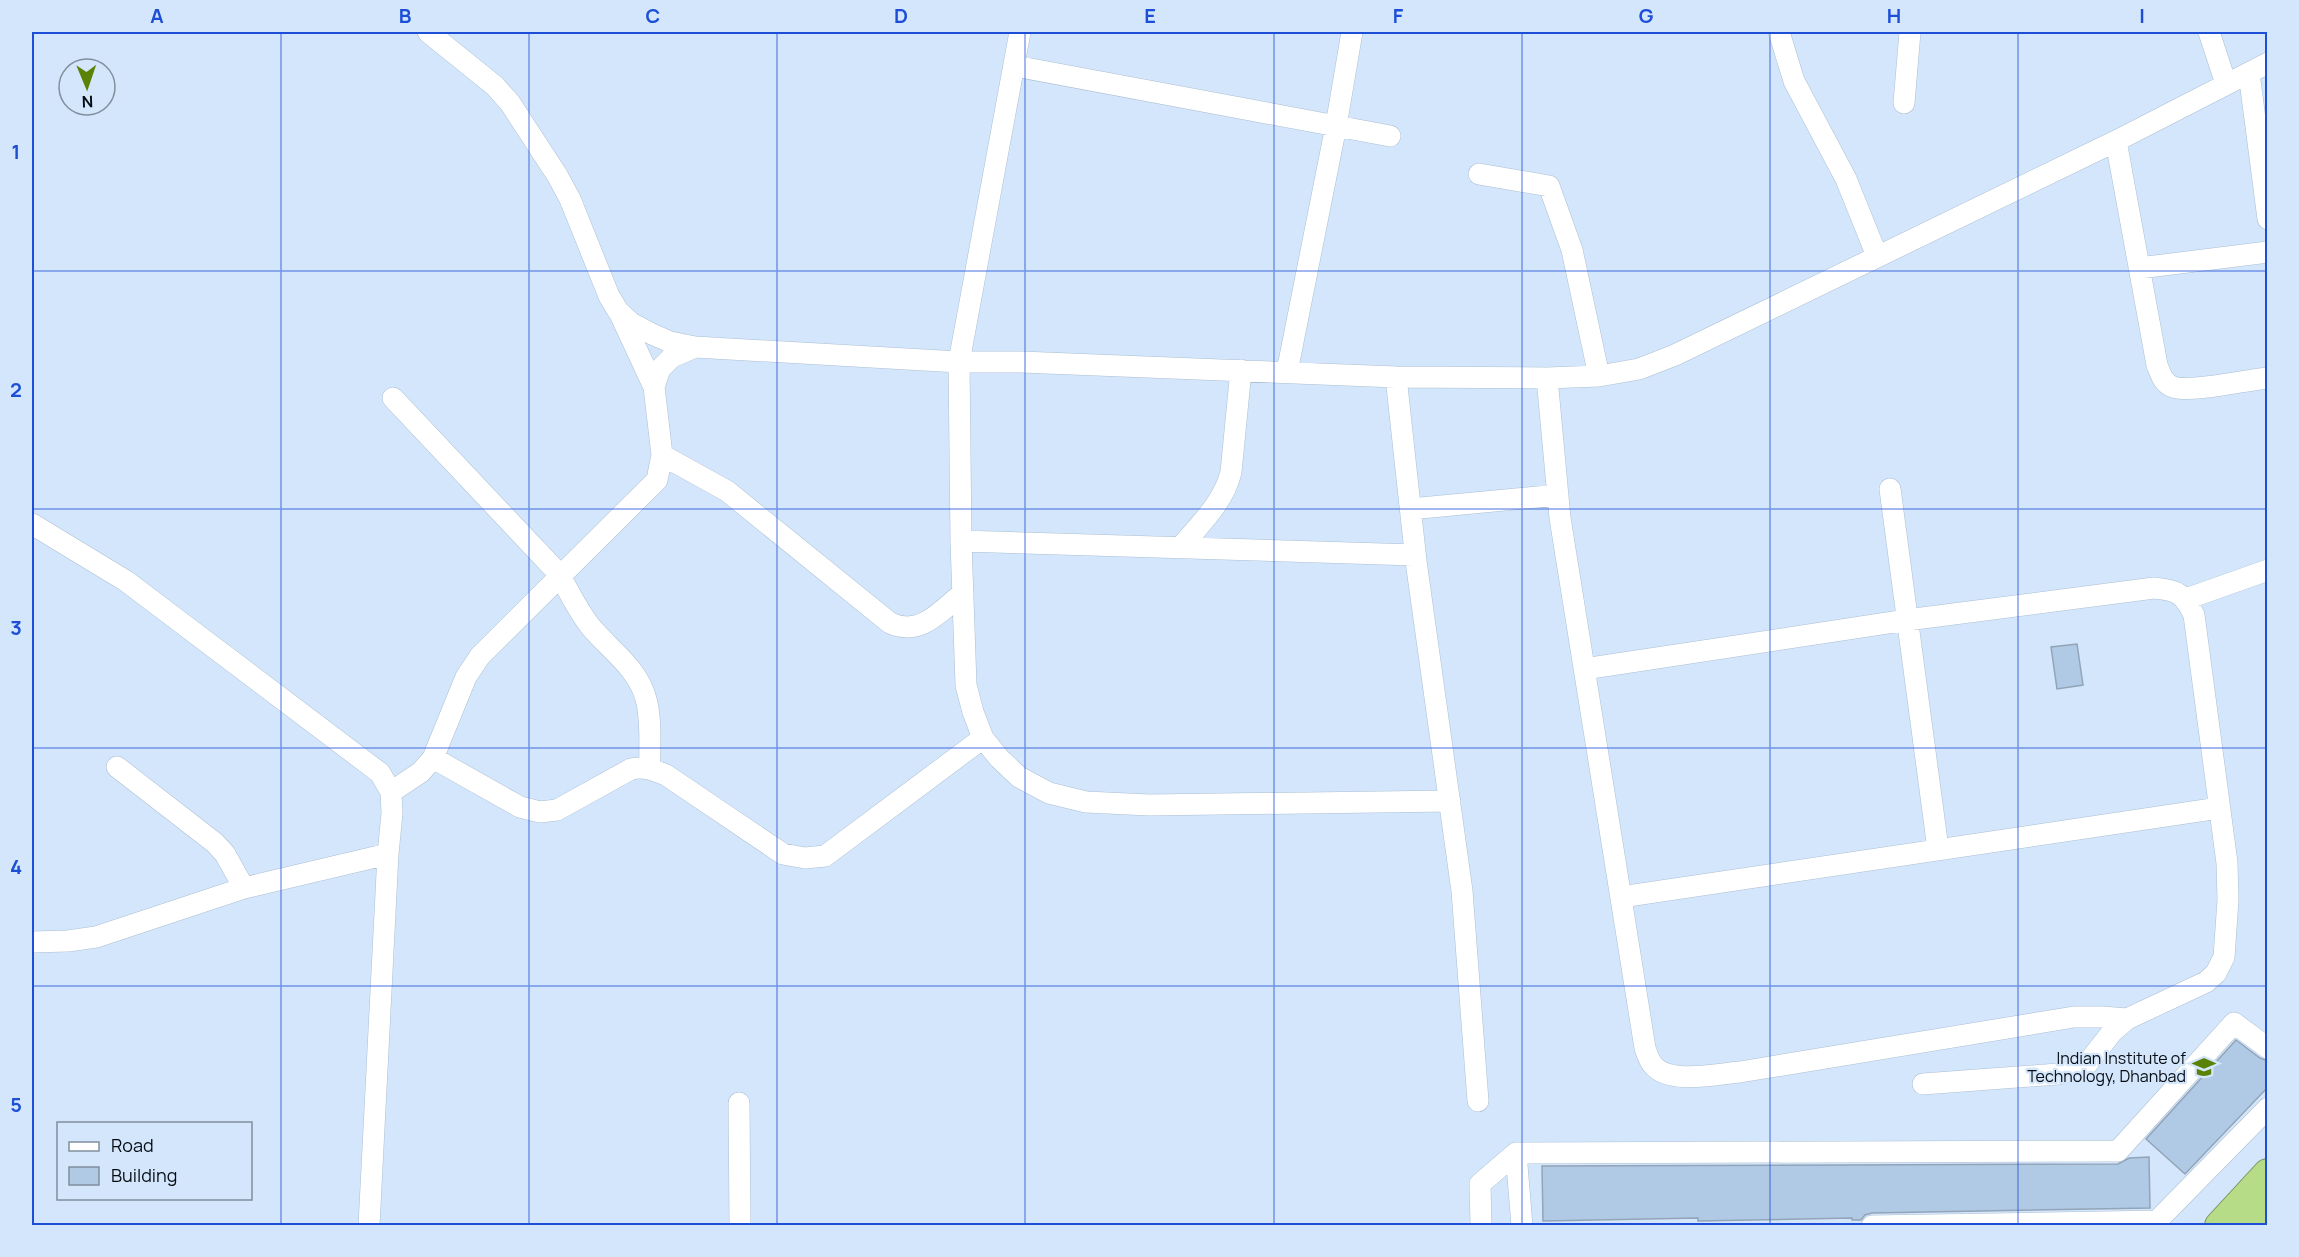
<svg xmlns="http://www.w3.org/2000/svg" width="2299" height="1257" font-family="Manrope,sans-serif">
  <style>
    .building { fill: #b0cae6; stroke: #92a4b7; stroke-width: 1.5 }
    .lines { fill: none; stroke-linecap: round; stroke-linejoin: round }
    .minor-casing { stroke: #acbfd3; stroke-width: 22 }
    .highway-casing { stroke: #79935e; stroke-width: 32 }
    .minor { stroke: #fff; stroke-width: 21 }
    .highway { stroke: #b6dc87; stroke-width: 30 }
    .grid { fill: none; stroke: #1d4ed8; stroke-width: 1.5; stroke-opacity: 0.55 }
    .labels { text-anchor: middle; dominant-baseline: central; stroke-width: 4.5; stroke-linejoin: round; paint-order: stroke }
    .poi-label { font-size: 16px; fill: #070c13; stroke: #d3e6fb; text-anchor: end }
    .neatline { fill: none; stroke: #1d4ed8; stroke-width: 2 }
    .grid-label { font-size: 20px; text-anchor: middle; font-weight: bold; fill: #1d4ed8 }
  </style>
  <rect width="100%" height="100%" fill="#d3e6fb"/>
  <!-- building -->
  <path class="building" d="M 2077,644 L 2083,685 L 2057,689 L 2051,647 Z
    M 2236,1040 L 2260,1058 L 2268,1061 L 2268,1087 L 2185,1174 L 2146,1139 Z
    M 2149,1157 L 2150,1208 L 1872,1213 L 1865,1215 L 1861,1220 L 1852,1220 L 1852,1218 L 1698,1221 L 1698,1218 L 1543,1221 L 1542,1166 L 2118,1164 L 2129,1158 Z"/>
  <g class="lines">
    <!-- minor casing -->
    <g class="minor-casing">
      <path id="minor" d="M 428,32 L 495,86 L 510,103 L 557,175 L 570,199 L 609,296 L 618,311 L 631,323 L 652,334 L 670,342 L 695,347 L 959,362 L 1021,362 L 1396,377 L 1547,378 L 1599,376 L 1639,369 L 1675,355 L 2116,141 L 2268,63
        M 1020,32 L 959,362 L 961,541 L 966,685 L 973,712 L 983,738 L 999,758 L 1019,777 L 1049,793 L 1086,802 L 1149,805 L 1450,801
        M 1779,32 L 1794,81 L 1846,179 L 1877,256
        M 2209,32 L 2226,84
        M 1015,66 L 1390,136
        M 2249,73 L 2268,219
        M 1904,103 L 1910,32
        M 2116,141 L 2157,365 C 2161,375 2163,383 2173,387 C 2191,393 2246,380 2268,378
        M 1479,174 L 1549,186 L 1572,250 L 1599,376
        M 2139,268 L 2268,252
        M 620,314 L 654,387
        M 1287,372 L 1336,126 L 1352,32
        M 1396,377 L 1416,561 L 1462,891 L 1478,1101
        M 1547,378 L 1560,518 L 1645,1048 C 1647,1054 1649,1061 1653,1065 C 1669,1085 1717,1074 1740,1072 L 2074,1017 L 2102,1017 L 2127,1019
        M 393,398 L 560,575 C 569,593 578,610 590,626 C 610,650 638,668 646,699 C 652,721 649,746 650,768
        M 662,455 L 727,491 L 890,623 C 921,637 940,611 963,593
        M 1890,489 L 1938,849
        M 1410,509 L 1558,495
        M 32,524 L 126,581 L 380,773 L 391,792 L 392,813 L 388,854 L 369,1226
        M 961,541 L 1415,555
        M 1181,547 C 1200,524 1224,502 1231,472 L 1241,370
        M 2186,599 L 2268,570
        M 1584,669 L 1907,620 L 2154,588 C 2178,590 2184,594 2194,615 L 2227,863 L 2228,900 L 2224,957 L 2216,973 L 2206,982 L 2127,1019 L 2112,1032 L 2087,1064 L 2073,1071 L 2058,1074 L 1923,1084
        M 433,758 L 520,807 L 540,812 L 557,810 L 631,769 C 644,766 654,770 666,775 L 783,854 L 805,858 L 825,856 L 983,738
        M 117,767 L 215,843 L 225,854 L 244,888
        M 391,792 L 421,772 L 433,758 L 466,677 L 480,656 L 657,480 L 662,455 L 654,387 L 660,369 L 672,357 L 695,347
        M 1621,897 L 2219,808
        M 32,942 L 68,941 L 96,937 L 244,888 L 388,854
        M 739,1103 L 740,1226
        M 1481,1226 L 1480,1184 L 1516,1153
        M 1522,1226 L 1516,1153 L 2118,1151 L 2234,1023 L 2268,1048
        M 1872,1226 L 2157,1221 L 2268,1108"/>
    </g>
    <!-- highway casing -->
    <g class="highway-casing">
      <path id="highway" d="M 2220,1226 L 2268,1174
        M 2253,1226 L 2268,1210"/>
    </g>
    <!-- minor -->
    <use href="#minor" class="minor"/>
    <!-- highway -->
    <use href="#highway" class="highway"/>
  </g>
  <!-- grid -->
  <path class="grid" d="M 281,32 L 281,1226M 529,32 L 529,1226M 777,32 L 777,1226M 1025,32 L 1025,1226M 1274,32 L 1274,1226M 1522,32 L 1522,1226M 1770,32 L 1770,1226M 2018,32 L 2018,1226M 32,271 L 2268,271M 32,509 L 2268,509M 32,748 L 2268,748M 32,986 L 2268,986"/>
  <!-- icons -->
  <defs>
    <g id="university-bare" transform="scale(1.8)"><path d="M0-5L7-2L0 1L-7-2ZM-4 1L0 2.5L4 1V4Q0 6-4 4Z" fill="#598207" stroke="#d3e6fb" stroke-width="2.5" paint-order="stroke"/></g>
  </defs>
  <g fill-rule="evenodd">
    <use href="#university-bare" x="2204" y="1067"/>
  </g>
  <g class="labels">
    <!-- poi labels -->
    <g class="poi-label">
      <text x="2186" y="1058">Indian Institute of<tspan x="2186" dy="18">Technology, Dhanbad</tspan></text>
    </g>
  </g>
  <!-- border -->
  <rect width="2299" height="1257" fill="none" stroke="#d3e6fb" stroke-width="66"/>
  <!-- legend -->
  <rect x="57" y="1122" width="195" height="78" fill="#d3e6fb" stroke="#818f9e" stroke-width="1.5"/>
  <rect x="69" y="1142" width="30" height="9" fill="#ffffff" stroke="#818f9e" stroke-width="1.5"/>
  <text x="111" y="1152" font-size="18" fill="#070c13">Road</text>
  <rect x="69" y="1167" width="30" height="18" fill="#b0cae6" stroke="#818f9e" stroke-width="1.5"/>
  <text x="111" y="1182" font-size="18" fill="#070c13">Building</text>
  <!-- north arrow -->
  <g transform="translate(87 87) rotate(178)"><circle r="28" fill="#d3e6fb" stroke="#818f9e" stroke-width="1.5"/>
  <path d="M0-4.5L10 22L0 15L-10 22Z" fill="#598207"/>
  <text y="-9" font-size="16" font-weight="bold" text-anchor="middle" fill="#070c13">N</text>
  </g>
  <rect x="33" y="33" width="2233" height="1191" class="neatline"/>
  <g class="grid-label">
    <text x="157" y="23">A</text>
    <text x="405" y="23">B</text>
    <text x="653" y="23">C</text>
    <text x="901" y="23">D</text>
    <text x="1150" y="23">E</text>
    <text x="1398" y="23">F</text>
    <text x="1646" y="23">G</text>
    <text x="1894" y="23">H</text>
    <text x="2142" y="23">I</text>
    <text x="16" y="159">1</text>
    <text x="16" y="397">2</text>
    <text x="16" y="635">3</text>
    <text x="16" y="874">4</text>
    <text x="16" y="1112">5</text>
  </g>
</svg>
